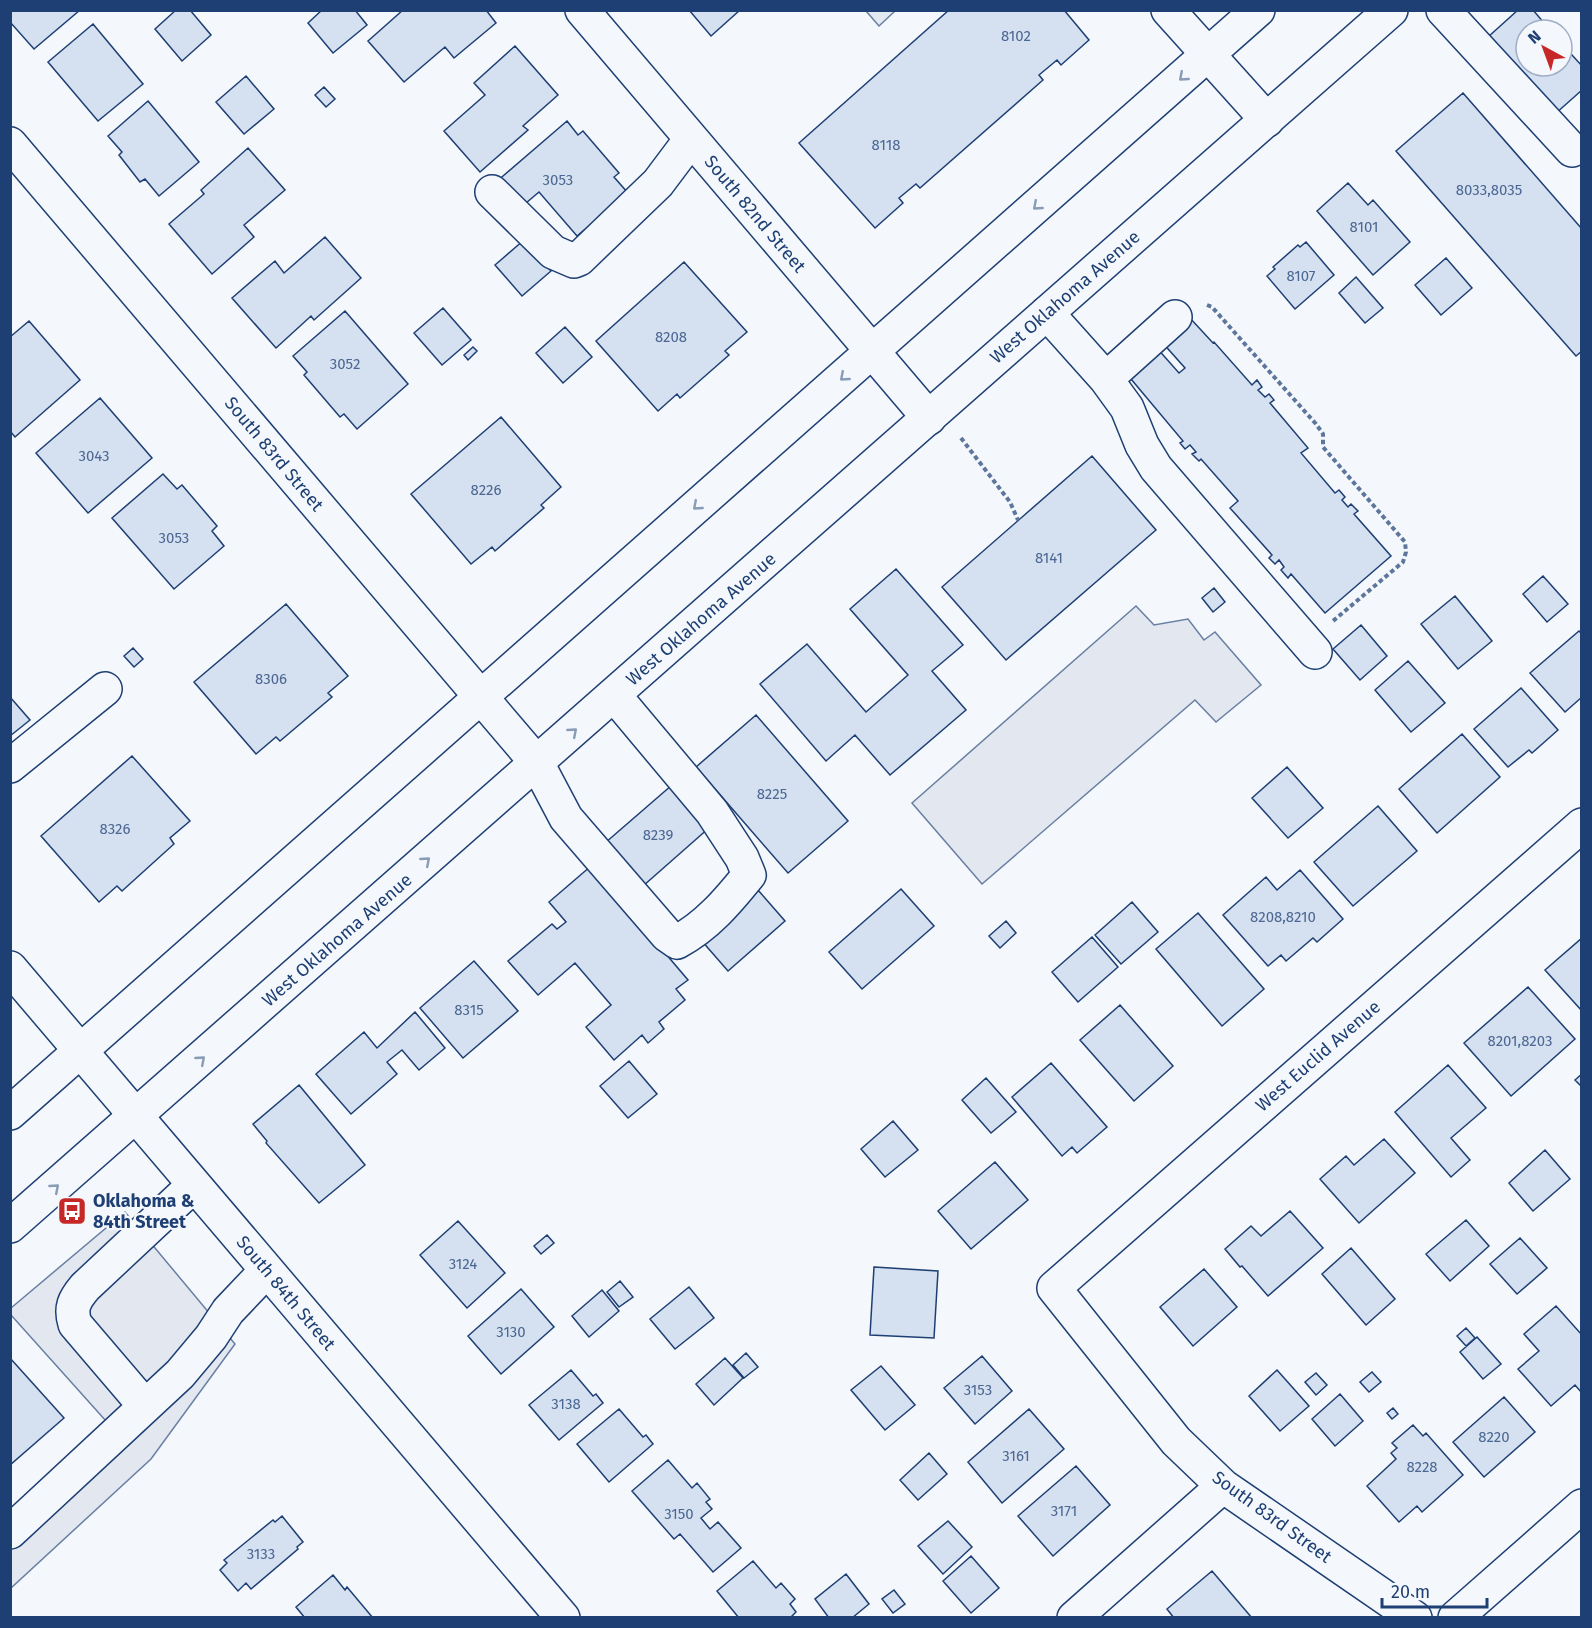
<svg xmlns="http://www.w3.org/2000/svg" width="1592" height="1628" font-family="'Fira Sans',sans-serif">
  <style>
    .green { fill: #e3e9f0; stroke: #687fa3; stroke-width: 1.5 }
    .parking { fill: #e3e8f0; stroke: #687fa3; stroke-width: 1.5 }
    .building { fill: #d5e0f0; stroke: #1d3f73; stroke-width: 1.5 }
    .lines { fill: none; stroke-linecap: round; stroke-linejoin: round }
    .minor-casing { stroke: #1d3f73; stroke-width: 36 }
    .major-casing { stroke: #1d3f73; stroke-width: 36 }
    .path { stroke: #5e769c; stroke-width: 4; stroke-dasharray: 4.5 3; stroke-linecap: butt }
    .minor { stroke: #f4f7fb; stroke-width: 33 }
    .major { stroke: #f4f7fb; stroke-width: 33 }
    .oneway { stroke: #889bb7 }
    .labels { text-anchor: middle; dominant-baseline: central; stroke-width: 4.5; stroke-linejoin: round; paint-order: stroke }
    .number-label { font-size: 15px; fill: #4b6792 }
    .street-label { font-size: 18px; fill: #1d3f73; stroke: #f4f7fb }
    .poi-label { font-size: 18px; font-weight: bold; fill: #1d3f73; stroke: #f4f7fb; text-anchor: start }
  </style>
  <rect width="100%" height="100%" fill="#f4f7fb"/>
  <!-- green -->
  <path class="green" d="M 866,11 L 895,11 L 879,26 Z"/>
  <!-- parking -->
  <path class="parking" d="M 1136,606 L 1154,625 L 1188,619 L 1204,640 L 1215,632 L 1261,685 L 1216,722 L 1195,700 L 982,884 L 912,803 Z
    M 125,1212 L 235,1344 L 151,1459 L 11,1588 L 11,1515 L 106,1421 L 11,1315 L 11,1308 Z"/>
  <!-- building -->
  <path class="building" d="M 10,10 L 80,10 L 34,49 L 10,22 Z
    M 176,10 L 190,10 L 211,35 L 182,61 L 155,29 Z
    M 322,10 L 355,10 L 367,25 L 333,53 L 308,23 Z
    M 403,10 L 486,10 L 496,23 L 454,58 L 445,47 L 404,82 L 368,41 Z
    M 689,10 L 740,10 L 711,36 Z
    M 949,10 L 1064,10 L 1089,40 L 1061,65 L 1057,60 L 1039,75 L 1043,80 L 920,188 L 916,184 L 899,198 L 903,203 L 875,228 L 799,143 Z
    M 1518,10 L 1533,10 L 1550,30 L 1526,30 L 1526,66 L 1562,66 L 1562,44 L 1582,66 L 1582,90 L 1555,114 L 1488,37 Z
    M 93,24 L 143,84 L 98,121 L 48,62 Z
    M 515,46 L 558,95 L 523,126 L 528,130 L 480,172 L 444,131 L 485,95 L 474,83 Z
    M 246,76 L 274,109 L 244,134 L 216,102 Z
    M 324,87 L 335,99 L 326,107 L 315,95 Z
    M 1463,93 L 1582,229 L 1582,351 L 1576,356 L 1396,151 Z
    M 148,101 L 199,162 L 159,196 L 145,179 L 140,182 L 119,155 L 122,152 L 108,136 Z
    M 567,121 L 578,135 L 583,131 L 619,173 L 614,177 L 628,193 L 577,236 L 539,192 L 519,209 L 496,182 Z
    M 248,148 L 285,190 L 244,225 L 254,237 L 212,274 L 169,224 L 204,194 L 201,190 Z
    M 1348,183 L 1368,205 L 1373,200 L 1410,242 L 1373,275 L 1317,211 Z
    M 325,237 L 361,278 L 314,320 L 311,316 L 276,348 L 232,298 L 275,261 L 284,273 Z
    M 524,240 L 551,271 L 522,296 L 495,265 Z
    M 1306,242 L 1334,275 L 1295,309 L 1267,276 L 1275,269 L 1273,267 L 1298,245 L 1300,247 Z
    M 1446,258 L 1472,288 L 1441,315 L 1415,285 Z
    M 684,262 L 747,332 L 725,351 L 729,355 L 680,398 L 677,394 L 658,411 L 596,341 Z
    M 1356,277 L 1383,308 L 1365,323 L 1339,293 Z
    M 443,308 L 471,340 L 442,365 L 414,333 Z
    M 345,311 L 408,384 L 357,429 L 344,414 L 340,417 L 304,375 L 307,372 L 293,356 Z
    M 1189,317 L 1213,343 L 1214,342 L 1252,385 L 1257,380 L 1262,387 L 1258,390 L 1265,397 L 1269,394 L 1274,400 L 1270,403 L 1308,448 L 1301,453 L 1335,493 L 1339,490 L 1345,497 L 1342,500 L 1348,507 L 1351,504 L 1358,511 L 1354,514 L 1391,556 L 1325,613 L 1291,574 L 1288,578 L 1281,570 L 1284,567 L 1279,560 L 1275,564 L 1269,558 L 1272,555 L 1230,508 L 1238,501 L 1201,459 L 1199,461 L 1192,454 L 1196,452 L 1190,445 L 1185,449 L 1180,443 L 1183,441 L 1126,373 L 1156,347 L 1179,373 L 1185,368 L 1161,341 Z
    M 29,321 L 80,380 L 15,437 L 10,431 L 10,337 Z
    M 565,327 L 592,357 L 563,383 L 536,353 Z
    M 473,347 L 477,351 L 468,360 L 464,355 Z
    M 100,398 L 152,458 L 88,513 L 36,453 Z
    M 501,417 L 561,487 L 541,505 L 544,508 L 495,551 L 492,547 L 471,564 L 411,494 Z
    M 1092,456 L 1156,530 L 1006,660 L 942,587 Z
    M 163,474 L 177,489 L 182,485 L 217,526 L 212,531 L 224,546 L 174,589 L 112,518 Z
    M 896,569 L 963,645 L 932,671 L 966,710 L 890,775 L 855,735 L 826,761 L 760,684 L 807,644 L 866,712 L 908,675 L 850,609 Z
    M 1543,576 L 1568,604 L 1547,622 L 1523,594 Z
    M 1214,588 L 1225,602 L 1213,612 L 1202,598 Z
    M 1455,596 L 1492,641 L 1458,669 L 1421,624 Z
    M 286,604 L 348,676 L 328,693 L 332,697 L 280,741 L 276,737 L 256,754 L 194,682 Z
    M 1361,625 L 1387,656 L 1360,680 L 1333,649 Z
    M 1579,631 L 1582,634 L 1582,697 L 1565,712 L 1530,673 Z
    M 133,648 L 143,659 L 134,667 L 124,656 Z
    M 1408,661 L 1445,703 L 1411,732 L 1375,690 Z
    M 1521,688 L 1558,730 L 1532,753 L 1529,750 L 1508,767 L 1474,729 Z
    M 10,697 L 30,720 L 10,736 Z
    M 756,715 L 848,821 L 788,873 L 696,767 Z
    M 1462,734 L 1500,777 L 1437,833 L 1399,789 Z
    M 132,756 L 190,821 L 170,838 L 174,844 L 122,891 L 117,886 L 99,902 L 41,836 Z
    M 1287,767 L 1323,808 L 1288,838 L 1252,798 Z
    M 672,785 L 710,827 L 643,886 L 605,843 Z
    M 1378,806 L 1417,851 L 1353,906 L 1314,862 Z
    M 591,866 L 688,980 L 676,989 L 685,1000 L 659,1022 L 664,1029 L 648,1043 L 642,1035 L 614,1060 L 586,1027 L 611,1005 L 575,963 L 538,995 L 508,961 L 552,924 L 557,929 L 566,922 L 549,902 Z
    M 1300,870 L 1343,919 L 1317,942 L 1313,938 L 1286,961 L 1281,955 L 1268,966 L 1223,915 L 1266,877 L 1277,890 Z
    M 901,889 L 934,926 L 862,989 L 829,952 Z
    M 758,890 L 785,921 L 728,971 L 701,940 Z
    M 1132,902 L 1158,932 L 1121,964 L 1095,935 Z
    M 1198,913 L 1264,989 L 1222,1026 L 1156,949 Z
    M 1006,921 L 1016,933 L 1000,948 L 989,936 Z
    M 1092,937 L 1118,967 L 1078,1002 L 1052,972 Z
    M 1582,938 L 1582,1011 L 1545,970 Z
    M 474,961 L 518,1011 L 463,1058 L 420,1008 Z
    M 1528,987 L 1575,1039 L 1511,1096 L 1464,1043 Z
    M 1120,1005 L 1173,1066 L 1134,1101 L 1080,1040 Z
    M 415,1012 L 445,1048 L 419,1070 L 402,1050 L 387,1062 L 397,1074 L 351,1114 L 316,1074 L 364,1032 L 377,1048 Z
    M 629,1061 L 657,1094 L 628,1118 L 600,1086 Z
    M 1051,1063 L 1107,1127 L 1077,1153 L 1072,1147 L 1062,1156 L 1012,1097 Z
    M 1448,1065 L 1486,1108 L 1451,1138 L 1470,1160 L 1451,1177 L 1395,1112 Z
    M 1582,1074 L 1582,1087 L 1575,1080 Z
    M 986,1078 L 1016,1112 L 991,1133 L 962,1100 Z
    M 299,1085 L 365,1165 L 319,1203 L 266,1143 L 267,1141 L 253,1124 Z
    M 893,1121 L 918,1150 L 885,1177 L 861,1149 Z
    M 1384,1139 L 1415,1173 L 1359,1223 L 1320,1179 L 1346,1156 L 1354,1165 Z
    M 1545,1150 L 1570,1179 L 1533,1211 L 1509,1183 Z
    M 995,1162 L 1028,1200 L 971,1249 L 938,1211 Z
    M 77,1200 L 84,1209 L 75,1216 L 69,1208 Z
    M 1290,1211 L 1323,1248 L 1268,1296 L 1242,1266 L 1240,1267 L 1225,1249 L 1251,1226 L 1261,1236 Z
    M 1466,1220 L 1489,1246 L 1450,1281 L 1426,1254 Z
    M 458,1221 L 505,1273 L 467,1308 L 420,1255 Z
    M 547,1235 L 554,1243 L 541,1254 L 534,1246 Z
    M 1520,1238 L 1547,1268 L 1517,1294 L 1490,1264 Z
    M 1351,1248 L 1395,1299 L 1366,1325 L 1322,1274 Z
    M 874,1267 L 938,1271 L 934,1338 L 870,1335 Z
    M 1204,1269 L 1237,1307 L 1193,1346 L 1160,1307 Z
    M 620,1281 L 633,1297 L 619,1307 L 607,1292 Z
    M 689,1287 L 714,1318 L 675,1349 L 650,1319 Z
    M 521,1289 L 554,1327 L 501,1374 L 468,1336 Z
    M 602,1290 L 619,1311 L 589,1337 L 572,1316 Z
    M 1556,1306 L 1582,1335 L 1582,1393 L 1575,1385 L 1551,1406 L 1518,1369 L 1539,1351 L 1524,1334 Z
    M 1466,1328 L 1475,1338 L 1466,1346 L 1457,1336 Z
    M 1477,1337 L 1501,1364 L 1483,1379 L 1460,1352 Z
    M 746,1353 L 758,1367 L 744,1378 L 733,1365 Z
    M 982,1356 L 1012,1391 L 975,1424 L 944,1388 Z
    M 10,1358 L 64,1418 L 10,1465 Z
    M 725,1358 L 743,1378 L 714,1405 L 696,1384 Z
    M 881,1366 L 915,1405 L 885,1430 L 851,1390 Z
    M 571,1370 L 593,1396 L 596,1394 L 603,1403 L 559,1440 L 529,1405 Z
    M 1277,1370 L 1309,1406 L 1280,1431 L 1249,1396 Z
    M 1372,1372 L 1381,1382 L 1369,1392 L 1360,1382 Z
    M 1316,1373 L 1327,1385 L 1316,1395 L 1305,1382 Z
    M 1340,1394 L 1363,1421 L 1335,1446 L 1312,1419 Z
    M 1504,1397 L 1535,1432 L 1484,1477 L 1453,1442 Z
    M 1393,1408 L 1398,1414 L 1392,1419 L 1387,1413 Z
    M 619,1409 L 643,1437 L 646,1435 L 653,1444 L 609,1482 L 577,1444 Z
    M 1029,1409 L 1064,1449 L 1002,1503 L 968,1462 Z
    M 1413,1425 L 1423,1436 L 1426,1433 L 1463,1475 L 1422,1512 L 1417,1506 L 1399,1522 L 1367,1486 L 1396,1459 L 1391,1453 L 1397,1448 L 1392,1443 Z
    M 929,1453 L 947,1474 L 918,1500 L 900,1480 Z
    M 668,1460 L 692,1488 L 697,1483 L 710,1499 L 706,1502 L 712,1509 L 701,1518 L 710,1529 L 718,1522 L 741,1548 L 713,1572 L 680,1534 L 674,1539 L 632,1491 Z
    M 1076,1466 L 1110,1505 L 1053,1556 L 1018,1516 Z
    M 282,1516 L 303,1542 L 297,1547 L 298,1549 L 251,1589 L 246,1583 L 238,1591 L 220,1570 L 227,1563 L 224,1560 L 273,1520 L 275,1522 Z
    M 948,1521 L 972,1547 L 943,1574 L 918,1546 Z
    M 971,1556 L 999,1588 L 971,1613 L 943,1581 Z
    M 753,1561 L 776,1588 L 781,1583 L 795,1599 L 790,1604 L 796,1612 L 790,1618 L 739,1618 L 717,1591 Z
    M 1212,1571 L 1252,1618 L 1174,1618 L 1167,1609 Z
    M 846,1574 L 869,1604 L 852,1618 L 829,1618 L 815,1599 Z
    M 333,1575 L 345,1590 L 347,1587 L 373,1618 L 305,1618 L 296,1607 Z
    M 894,1590 L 905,1604 L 893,1613 L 882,1599 Z"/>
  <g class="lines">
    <!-- minor casing -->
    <g class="minor-casing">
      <path id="minor" d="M 582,10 L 929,418
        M 1168,10 L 1267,120
        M 1443,10 L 1572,150
        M 10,144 L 537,763 L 566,818 L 667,935 L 677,942 C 707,926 728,901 749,875 L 742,858 L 712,812 L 614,695
        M 492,192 L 553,252 L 574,261 L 579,259 L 658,183 L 691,139
        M 1047,313 L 1106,379 L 1127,408 L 1142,445 L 1156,468 L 1315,652
        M 1106,379 L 1175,317
        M 10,766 L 105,689
        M 10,968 L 563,1618
        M 145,1406 L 75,1324 C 70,1308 74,1300 85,1287 L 194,1185
        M 10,1532 L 180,1374 L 211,1337 L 228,1311 L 266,1271
        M 1074,1618 L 1223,1486
        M 1415,1618 L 1223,1486 L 1176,1441 L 1054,1288 L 1582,825
        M 1455,1618 L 1582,1506"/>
    </g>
    <!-- major casing -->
    <g class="major-casing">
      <path id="major" d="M 10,1113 L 1258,10
        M 10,1226 L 1391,10"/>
    </g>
    <!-- path -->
    <path class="path" d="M 1207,305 L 1212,307 L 1316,424 L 1323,434 L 1323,447 L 1405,542 L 1406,552 L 1403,562 L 1333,621
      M 961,438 L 1010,502 L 1018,520"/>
    <!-- minor -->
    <use href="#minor" class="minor"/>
    <!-- major -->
    <use href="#major" class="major"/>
  </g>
  <!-- one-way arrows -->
  <defs><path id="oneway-chevron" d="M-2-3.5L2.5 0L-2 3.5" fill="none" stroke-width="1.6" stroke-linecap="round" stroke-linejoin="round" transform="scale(1.5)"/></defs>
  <g class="oneway">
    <use href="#oneway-chevron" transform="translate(1183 77) rotate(139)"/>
    <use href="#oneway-chevron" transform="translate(1037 206) rotate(139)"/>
    <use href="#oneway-chevron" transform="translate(844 377) rotate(139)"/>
    <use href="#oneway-chevron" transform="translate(697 506) rotate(139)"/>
    <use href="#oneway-chevron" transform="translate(573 732) rotate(-41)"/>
    <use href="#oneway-chevron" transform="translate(426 861) rotate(-41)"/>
    <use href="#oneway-chevron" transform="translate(201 1060) rotate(-41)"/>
    <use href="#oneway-chevron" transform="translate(55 1188) rotate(-41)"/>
  </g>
  <!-- icons -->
  <defs>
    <g id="bus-square" transform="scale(1.5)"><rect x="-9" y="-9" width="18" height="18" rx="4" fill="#c62828" stroke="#f4f7fb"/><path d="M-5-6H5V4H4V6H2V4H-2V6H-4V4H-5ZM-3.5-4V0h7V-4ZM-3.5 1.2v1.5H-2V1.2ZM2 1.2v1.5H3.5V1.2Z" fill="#fff"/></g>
  </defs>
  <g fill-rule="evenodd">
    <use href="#bus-square" x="72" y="1211"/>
  </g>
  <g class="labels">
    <!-- number labels -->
    <g class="number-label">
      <text x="1016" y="36">8102</text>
      <text x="886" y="145">8118</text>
      <text x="558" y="180">3053</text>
      <text x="1489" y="190">8033,8035</text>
      <text x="1364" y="227">8101</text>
      <text x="1301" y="276">8107</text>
      <text x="671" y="337">8208</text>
      <text x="345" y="364">3052</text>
      <text x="94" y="456">3043</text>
      <text x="486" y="490">8226</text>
      <text x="174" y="538">3053</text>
      <text x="1049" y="558">8141</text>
      <text x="271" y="679">8306</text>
      <text x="772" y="794">8225</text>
      <text x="115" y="829">8326</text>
      <text x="658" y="835">8239</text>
      <text x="1283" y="917">8208,8210</text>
      <text x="469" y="1010">8315</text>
      <text x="1520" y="1041">8201,8203</text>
      <text x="463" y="1264">3124</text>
      <text x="511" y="1332">3130</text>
      <text x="978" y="1390">3153</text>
      <text x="566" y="1404">3138</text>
      <text x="1494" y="1437">8220</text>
      <text x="1016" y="1456">3161</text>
      <text x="1422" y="1467">8228</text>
      <text x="1064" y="1511">3171</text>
      <text x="679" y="1514">3150</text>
      <text x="261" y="1554">3133</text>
    </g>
    <!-- street labels -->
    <g class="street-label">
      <text transform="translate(755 214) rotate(50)">South 82nd Street</text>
      <text transform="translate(1065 297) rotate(-41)">West Oklahoma Avenue</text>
      <text transform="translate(274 454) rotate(50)">South 83rd Street</text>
      <text transform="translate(701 619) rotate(-41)">West Oklahoma Avenue</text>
      <text transform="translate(337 940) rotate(-41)">West Oklahoma Avenue</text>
      <text transform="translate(1318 1056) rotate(-41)">West Euclid Avenue</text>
      <text transform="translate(286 1293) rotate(50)">South 84th Street</text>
      <text transform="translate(1272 1517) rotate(36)">South 83rd Street</text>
    </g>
    <!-- poi labels -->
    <g class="poi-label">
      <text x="93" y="1201">Oklahoma &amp;<tspan x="93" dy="21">84th Street</tspan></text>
    </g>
  </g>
  <!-- border -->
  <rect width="1592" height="1628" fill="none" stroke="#1d3f73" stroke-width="24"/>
  <!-- north arrow -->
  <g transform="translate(1544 48) rotate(319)"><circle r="28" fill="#f4f7fb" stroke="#9eadc5" stroke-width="1.5"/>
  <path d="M0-4.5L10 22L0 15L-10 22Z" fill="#c62828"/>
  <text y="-9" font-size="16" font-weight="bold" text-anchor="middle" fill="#1d3f73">N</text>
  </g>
  <!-- scale -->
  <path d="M1382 1598v9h105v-9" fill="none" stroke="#1d3f73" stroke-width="3"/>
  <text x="1391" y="1598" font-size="18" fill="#1d3f73" stroke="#f4f7fb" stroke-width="4.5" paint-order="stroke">20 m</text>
</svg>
